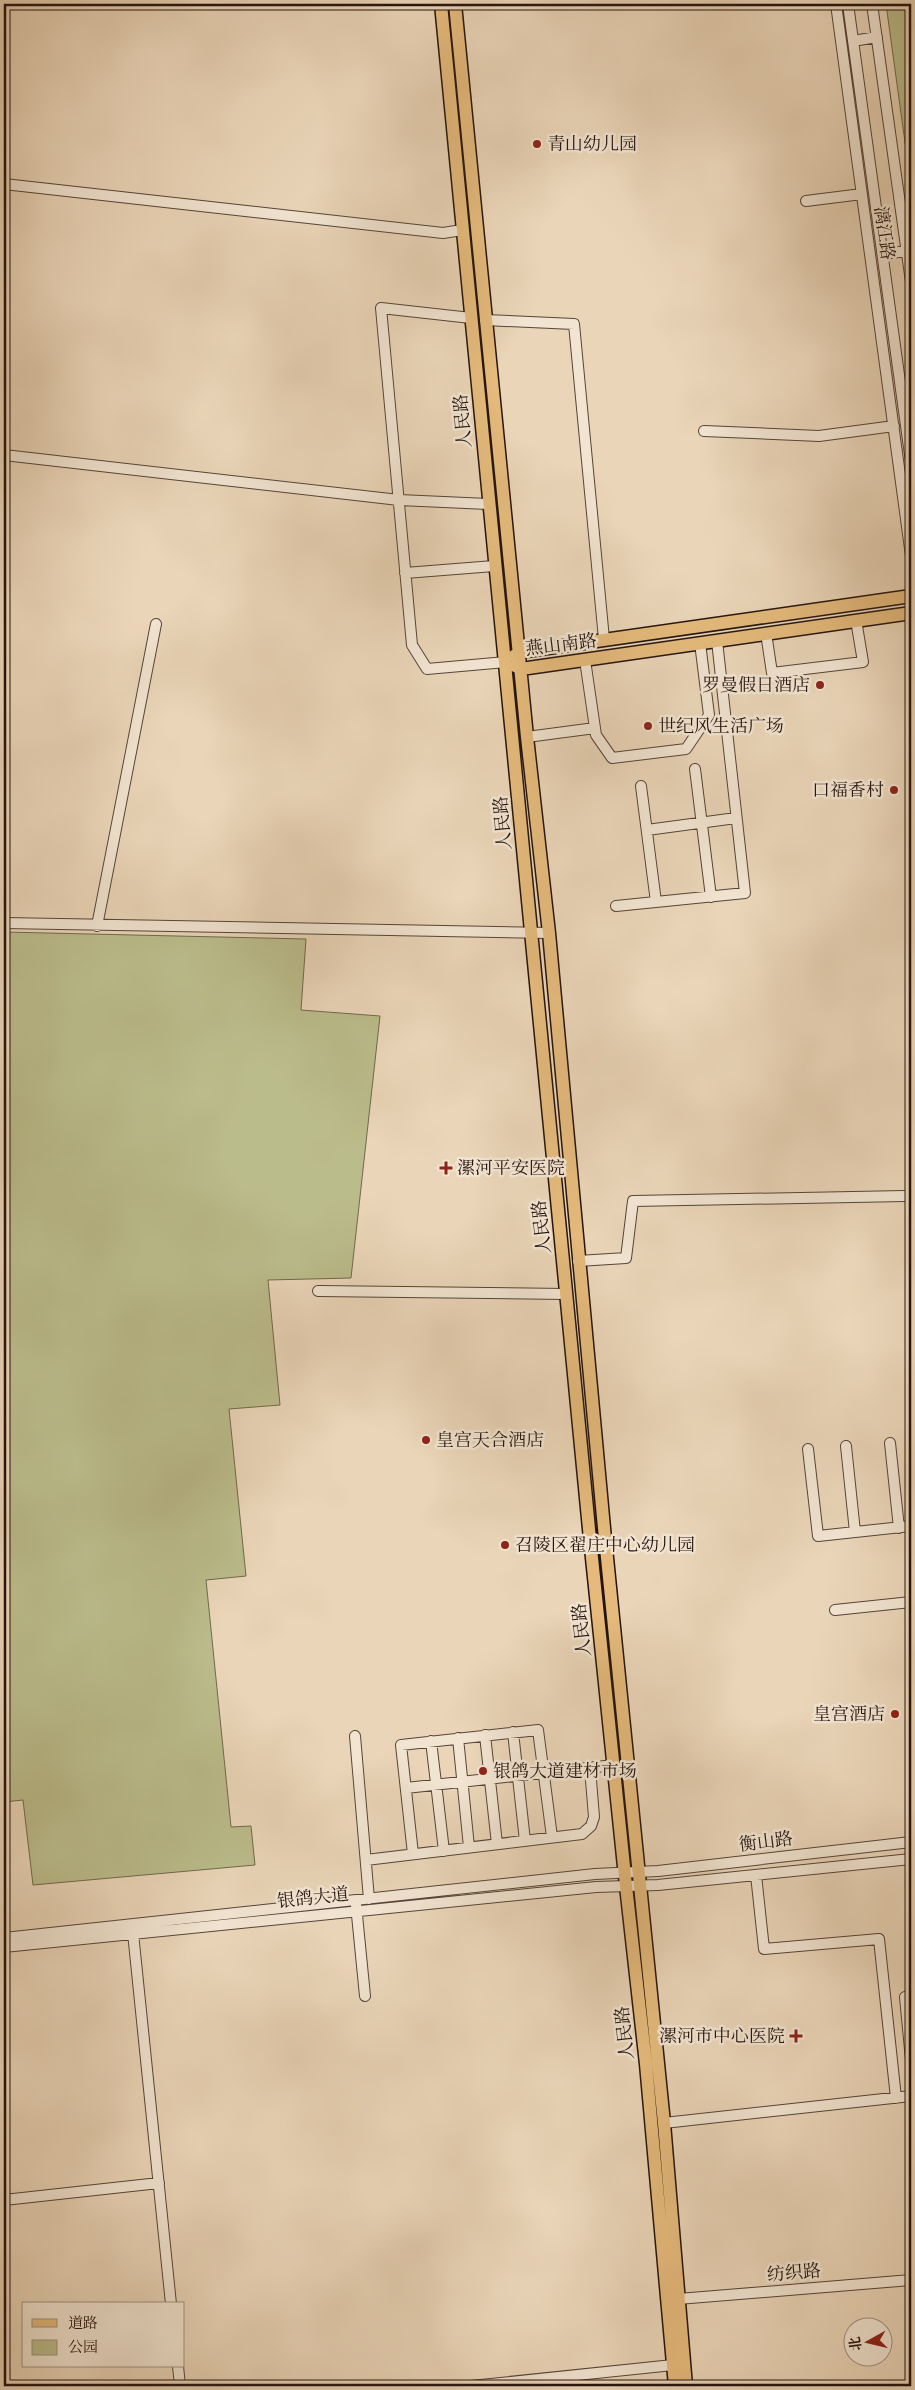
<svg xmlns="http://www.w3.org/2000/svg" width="915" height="2390" font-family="'Libre Bodoni','Noto Serif SC',serif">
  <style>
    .green { fill: #bbbc8b; stroke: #70684c }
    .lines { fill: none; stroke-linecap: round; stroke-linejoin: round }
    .minor-casing { stroke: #564438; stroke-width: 12 }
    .major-casing { stroke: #25140e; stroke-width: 15 }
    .minor { stroke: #f1e4d1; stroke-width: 10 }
    .major { stroke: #e5ba7c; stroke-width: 12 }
    .poi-dot { fill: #8f2418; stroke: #f1e4d1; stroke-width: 2 }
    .labels { text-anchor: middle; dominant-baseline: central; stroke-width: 5; stroke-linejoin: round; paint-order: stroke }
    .poi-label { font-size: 18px; fill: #25140e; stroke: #f1e4d1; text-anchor: start }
    .street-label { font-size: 18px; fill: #25140e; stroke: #f1e4d1 }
  </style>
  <rect width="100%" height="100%" fill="#ead5b8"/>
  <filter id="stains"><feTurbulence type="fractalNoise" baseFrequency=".004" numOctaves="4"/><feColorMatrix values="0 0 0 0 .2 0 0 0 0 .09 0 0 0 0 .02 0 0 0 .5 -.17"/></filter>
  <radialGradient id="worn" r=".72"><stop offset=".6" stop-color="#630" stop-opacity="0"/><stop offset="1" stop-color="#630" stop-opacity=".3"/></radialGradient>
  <!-- green -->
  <path class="green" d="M 886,4 L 911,4 L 911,186 Z
    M 4,932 L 306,939 L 301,1010 L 380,1016 L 351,1278 L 268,1280 L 280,1405 L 229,1409 L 246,1576 L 206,1580 L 231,1827 L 251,1826 L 255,1865 L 33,1885 L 23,1800 L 4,1802 Z"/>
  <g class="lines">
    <!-- minor casing -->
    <g class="minor-casing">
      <path id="minor" d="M 836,4 L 911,556
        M 848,4 L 911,462
        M 872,4 L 911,282
        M 853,41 L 877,37
        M 4,184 L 443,233 L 462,230
        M 806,201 L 862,194
        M 883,254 L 907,251
        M 471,318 L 381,308 L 412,645 L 427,669 L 506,662
        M 485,320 L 574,324 L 604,639
        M 704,431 L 819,436 L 894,426
        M 4,455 L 399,500 L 488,504
        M 405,573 L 494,566
        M 766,633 L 772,673 L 863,662 L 856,620
        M 585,660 L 596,735 L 612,758 L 686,749 L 709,715 L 700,643
        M 527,737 L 595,728
        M 695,769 L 711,897
        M 641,786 L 656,902
        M 647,830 L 736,818
        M 616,906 L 745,893 L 717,641
        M 4,923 L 549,933
        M 97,926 L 156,624
        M 578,1261 L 626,1258 L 633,1201 L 905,1196
        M 318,1291 L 566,1294
        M 890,1443 L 899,1528
        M 846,1446 L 855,1532
        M 808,1449 L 818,1536 L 911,1526
        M 835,1610 L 911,1602
        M 513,1732 L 525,1841
        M 485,1735 L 497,1844
        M 355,1736 L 369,1899
        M 458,1738 L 469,1847
        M 431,1741 L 444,1851
        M 406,1788 L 614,1765
        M 413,1854 L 401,1745 L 538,1730 L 552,1837
        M 366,1860 L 582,1834 L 591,1826 L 594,1817 L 590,1768
        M 756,1875 L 764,1949 L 879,1939 L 896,2098
        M 356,1905 L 365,1996
        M 133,1933 L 171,2304
        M 4,1938 L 595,1874 L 658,1871 L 911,1842
        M 4,1947 L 596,1887 L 658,1885 L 911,1859
        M 905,1997 L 911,2060
        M 664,2123 L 911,2096
        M 4,2200 L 159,2183
        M 678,2299 L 911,2280
        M 178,2366 L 180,2386
        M 471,2386 L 673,2365"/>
    </g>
    <!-- major casing -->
    <g class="major-casing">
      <path id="major" d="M 441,4 L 589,1529 L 626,1886 L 646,2064 L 675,2386
        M 455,4 L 527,737 L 549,933 L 604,1528 L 664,2123 L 686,2386
        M 514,656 L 520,652 L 911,596
        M 515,666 L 521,669 L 911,613"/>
    </g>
    <!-- minor -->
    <use href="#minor" class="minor"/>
    <!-- major -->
    <use href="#major" class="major"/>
  </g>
  <!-- markers -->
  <g class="poi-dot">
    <circle cx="537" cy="144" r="5"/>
    <circle cx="820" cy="685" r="5"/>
    <circle cx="648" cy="726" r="5"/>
    <circle cx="894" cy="790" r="5"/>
    <path d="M443.5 1160.5h5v5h5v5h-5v5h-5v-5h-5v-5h5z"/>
    <circle cx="426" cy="1440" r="5"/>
    <circle cx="505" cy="1545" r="5"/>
    <circle cx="895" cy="1714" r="5"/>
    <circle cx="483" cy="1771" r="5"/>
    <path d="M793.5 2028.5h5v5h5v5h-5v5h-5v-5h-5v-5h5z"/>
  </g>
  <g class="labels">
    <!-- poi labels -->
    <g class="poi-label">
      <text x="547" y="144">青山幼儿园</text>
      <text x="810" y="685" text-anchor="end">罗曼假日酒店</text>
      <text x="658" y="726">世纪风生活广场</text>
      <text x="884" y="790" text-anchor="end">口福香村</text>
      <text x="457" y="1168">漯河平安医院</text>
      <text x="436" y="1440">皇宫天合酒店</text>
      <text x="515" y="1545">召陵区翟庄中心幼儿园</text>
      <text x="885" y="1714" text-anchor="end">皇宫酒店</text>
      <text x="493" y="1771">银鸽大道建材市场</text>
      <text x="785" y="2036" text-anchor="end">漯河市中心医院</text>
    </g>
    <!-- street labels -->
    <g class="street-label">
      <text transform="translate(884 233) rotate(82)">漓江路</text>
      <text transform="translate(463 421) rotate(-95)">人民路</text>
      <text transform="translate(561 645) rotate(-7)">燕山南路</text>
      <text transform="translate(503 823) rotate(-95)">人民路</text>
      <text transform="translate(542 1227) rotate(-96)">人民路</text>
      <text transform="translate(582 1630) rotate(-96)">人民路</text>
      <text transform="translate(766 1842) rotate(-7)">衡山路</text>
      <text transform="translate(313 1898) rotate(-6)">银鸽大道</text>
      <text transform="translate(625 2033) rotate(-96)">人民路</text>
      <text transform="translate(794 2273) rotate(-5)">纺织路</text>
    </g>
  </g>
  <!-- margin -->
  <rect width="915" height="2390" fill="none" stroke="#ead5b8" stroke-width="20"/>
  <rect x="5" y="5" width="905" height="2380" fill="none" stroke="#25140e" stroke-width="2.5"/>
  <rect x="10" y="10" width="895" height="2370" fill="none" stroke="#25140e"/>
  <!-- legend -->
  <rect x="22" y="2302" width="162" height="65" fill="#f1e4d1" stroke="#9f9183"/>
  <rect x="32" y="2319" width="25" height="8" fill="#e5ba7c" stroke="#9f9183"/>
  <text x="68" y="2328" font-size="15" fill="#25140e">道路</text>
  <rect x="32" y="2340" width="25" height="15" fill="#bbbc8b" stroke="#9f9183"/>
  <text x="68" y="2352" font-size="15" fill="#25140e">公园</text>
  <!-- north arrow -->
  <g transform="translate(868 2342) rotate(262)"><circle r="24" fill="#f1e4d1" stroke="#9f9183"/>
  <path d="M0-4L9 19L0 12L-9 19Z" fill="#8f2418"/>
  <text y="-8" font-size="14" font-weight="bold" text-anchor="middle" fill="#25140e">北</text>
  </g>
  <rect width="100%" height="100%" filter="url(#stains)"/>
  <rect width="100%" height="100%" fill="url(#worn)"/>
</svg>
